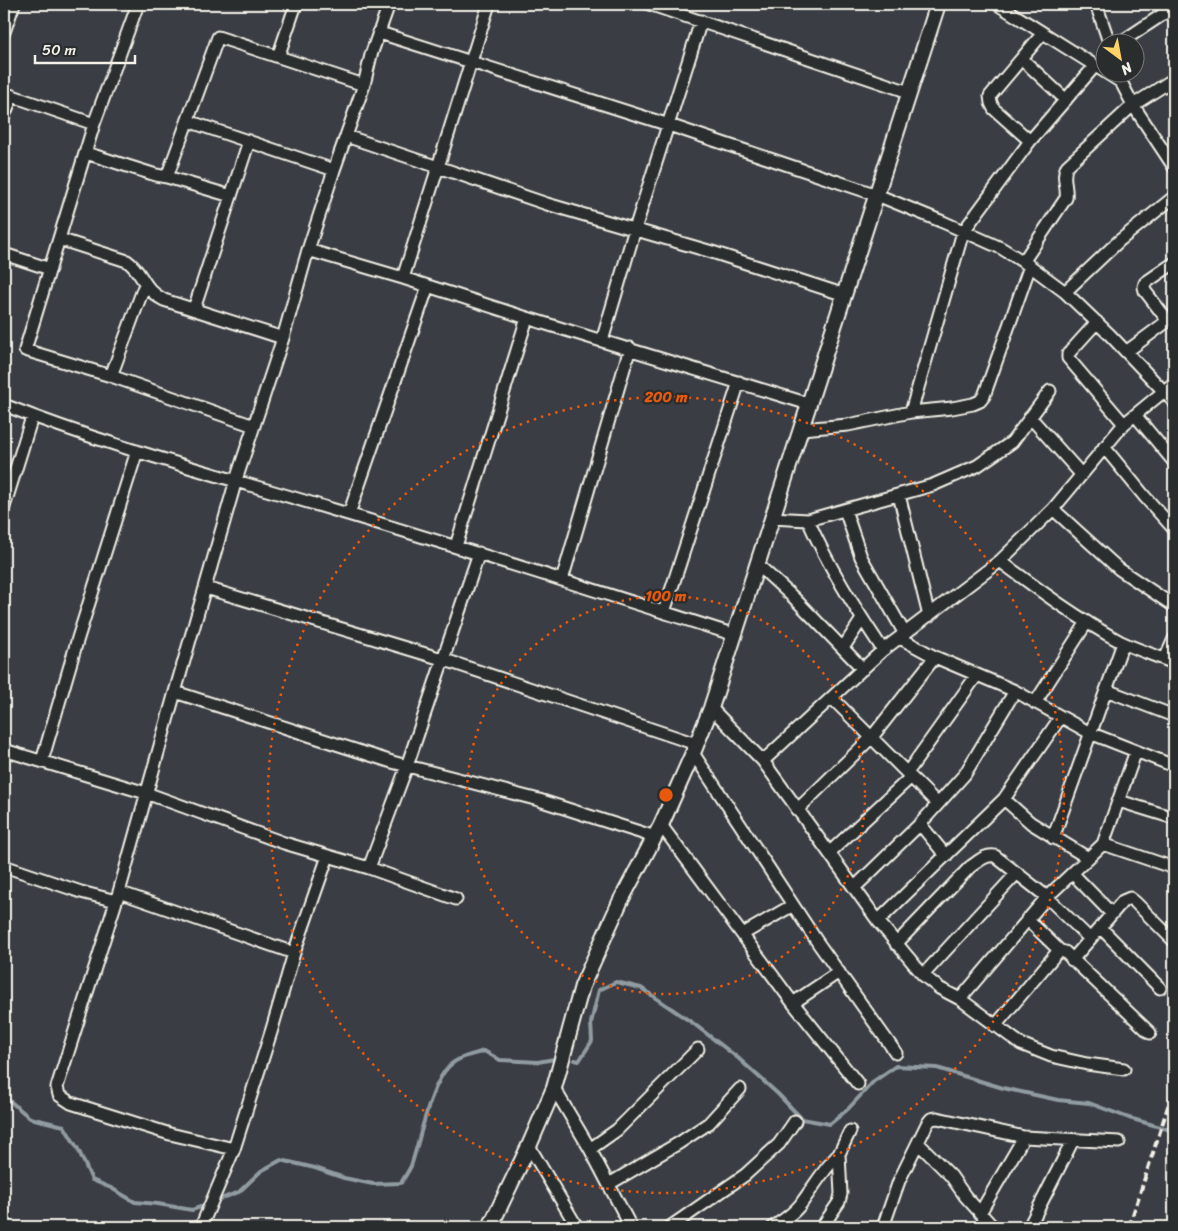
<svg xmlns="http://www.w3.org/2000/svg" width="1178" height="1231" font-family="Sriracha,sans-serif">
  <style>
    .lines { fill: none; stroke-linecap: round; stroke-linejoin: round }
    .stream { stroke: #909ca1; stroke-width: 4 }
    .minor-casing { stroke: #f4f1e8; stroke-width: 15 }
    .tertiary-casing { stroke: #f4f1e8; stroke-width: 18 }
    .minor { stroke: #2a2d2e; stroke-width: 11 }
    .tertiary { stroke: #2a2d2e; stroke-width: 14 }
    .rail { stroke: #f4f1e8; stroke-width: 4; stroke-dasharray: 8 4; stroke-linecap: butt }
    .ring { fill: none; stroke: #e8590c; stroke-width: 2.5; stroke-dasharray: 2.5 5 }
    .centre { fill: #e8590c; stroke: #2a2d2e; stroke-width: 2.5 }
    .ring-label { font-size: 15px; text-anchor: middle; font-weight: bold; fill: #e8590c; stroke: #2a2d2e; stroke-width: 4.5; stroke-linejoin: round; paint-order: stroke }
  </style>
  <rect width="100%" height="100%" fill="#3a3d43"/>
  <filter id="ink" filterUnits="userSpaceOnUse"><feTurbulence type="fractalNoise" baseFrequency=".02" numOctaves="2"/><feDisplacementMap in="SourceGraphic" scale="10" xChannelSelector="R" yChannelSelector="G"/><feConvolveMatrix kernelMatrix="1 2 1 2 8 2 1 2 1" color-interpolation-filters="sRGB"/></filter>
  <g filter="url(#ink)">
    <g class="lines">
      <!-- stream -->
      <path class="stream" d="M 575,1060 L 579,1061 L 592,1041 L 591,1023 L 599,990 L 616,982 L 641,988 L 694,1024 L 738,1058 L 778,1094 L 802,1119 L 830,1124 L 848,1109 L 874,1081 L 896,1066 L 937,1068 L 1003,1088 L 1058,1100 L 1089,1103 L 1129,1118 L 1174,1131
        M 4,1096 L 30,1118 L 64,1126 L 78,1149 L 92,1180 L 111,1188 L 135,1202 L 158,1204 L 192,1210 L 209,1204
        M 215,1201 L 239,1192 L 261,1171 L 281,1160 L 315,1168 L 344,1178 L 373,1184 L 401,1183 C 404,1178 408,1172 411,1166 C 420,1140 430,1085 449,1066 C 458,1057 472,1055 484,1051 L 500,1060 L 538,1062 L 554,1059"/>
      <!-- minor casing -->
      <g class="minor-casing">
        <path id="minor" d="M 138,4 L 94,124 L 25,350 L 111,376 L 254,426
          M 389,4 L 371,55 L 364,85 L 334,170 L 308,250 L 403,278 L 527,318 L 602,341
          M 489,4 L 438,167 L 547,204 L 712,252 L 845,295
          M 649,4 L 909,92
          M 997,4 L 1121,82 L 1133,105 L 1174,167
          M 1096,4 L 1109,42
          M 701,21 L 635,229 L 602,341 L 809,404
          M 4,32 L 14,4
          M 380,33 L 669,125 L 877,195 L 943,222 L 1001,248 L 1030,266 L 1065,292 L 1110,335 L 1174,402
          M 1121,42 L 1174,7
          M 278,57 L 296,4
          M 1022,59 L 1066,100
          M 4,93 L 94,124
          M 4,116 L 12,96
          M 188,121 L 334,170
          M 346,136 L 438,167 L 403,278
          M 1030,141 L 994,109 L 991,103 L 990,96 L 1043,33
          M 86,153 L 156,175 L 167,177 L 218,37 L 364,85
          M 167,177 L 231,196
          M 59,239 L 127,261 C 144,273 142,289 164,300 L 283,338
          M 308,250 L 283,338 L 236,480 L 175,692 L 392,762 L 539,800 L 655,837
          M 4,254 L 50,269
          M 1023,262 L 1066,198 C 1068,187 1061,177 1067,166 L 1133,105 L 1174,79
          M 1065,292 L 1119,241 L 1174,197
          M 194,309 L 249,141
          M 1168,321 L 1145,291 L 1144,287 L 1145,283 L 1174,263
          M 1097,322 L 1068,354 L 1068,358 L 1124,424
          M 1126,352 L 1173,317
          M 111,376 L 145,284
          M 4,405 C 110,447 222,476 331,509 C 466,549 601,592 735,635
          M 911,412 L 963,232 L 1030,141 L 1094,67
          M 1135,415 L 1174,462
          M 1030,417 L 1081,474
          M 801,429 L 848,425 L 911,412 L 952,408 L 973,404 L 980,401 L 984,396 L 1030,266
          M 1104,447 L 1145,497 L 1174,529
          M 899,495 L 929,616
          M 4,507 L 32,417
          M 1053,509 L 1119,569 L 1174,606
          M 845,510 L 861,557 L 905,634
          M 349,514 L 428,286
          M 771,518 L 808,520 L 933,485 L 977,466 L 1012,442 L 1050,391
          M 808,520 C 828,566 855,608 883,650
          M 456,546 L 527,318
          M 1000,561 C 1039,590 1078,619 1121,642 C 1138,650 1157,656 1174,663
          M 757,564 L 794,598 L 863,669
          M 562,580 L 630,348
          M 206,588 L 442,659 L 696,744
          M 664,612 L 739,382
          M 900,638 L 935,657 L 1015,691 L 1090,733 L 1174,766
          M 843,648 L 862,619
          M 1165,659 L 1174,639
          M 1106,690 L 1174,716
          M 175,692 L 119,892 L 57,1087 L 59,1095 L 71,1103 L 170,1134 L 234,1149
          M 832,698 L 938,804
          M 1035,703 L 1087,622
          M 711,708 L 763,761 L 878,921 L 923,975 L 939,988 L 960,999 L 1021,1044 L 1051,1056 L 1087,1064 L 1124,1069
          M 4,750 L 146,793 L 284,843 L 369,868 L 456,899
          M 1136,751 L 1103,844 L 1174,868
          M 693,753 L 818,943 L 896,1053
          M 42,761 L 78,638 L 137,451
          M 763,761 L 883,650 L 1000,561 L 1053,509 L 1124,424 L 1174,383
          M 907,773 L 977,675
          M 1004,799 L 1031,823 L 1088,858
          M 1119,801 L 1174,818
          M 797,810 L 872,737 L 935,657
          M 920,824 L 946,856
          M 661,825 L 793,1003 L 858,1084
          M 1053,838 L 1123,643
          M 829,853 L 911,777
          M 4,866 L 81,892 L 116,901
          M 369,868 L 407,766 L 479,553
          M 1073,874 L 1112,914
          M 854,888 L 920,824 L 965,774 L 1015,691
          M 119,892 L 294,953
          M 1027,919 L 1060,951
          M 878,921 L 1004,799 L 1060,718
          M 1100,927 L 1160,988
          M 743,934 L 793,905
          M 896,944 L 970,867 C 978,862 985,854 995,856 L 1047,897 L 1090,939
          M 1072,960 L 1123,901 L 1130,898 L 1135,902 L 1174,941
          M 923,975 L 1017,873
          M 960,999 L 1047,897 L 1103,844
          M 793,1003 L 839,972
          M 995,1026 L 1055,955 L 1060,951 L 1065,952 L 1150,1033
          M 554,1088 L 590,1149 L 631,1227
          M 919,1144 L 951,1176 L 965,1196 L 993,1227
          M 529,1146 L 577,1227
          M 590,1149 L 617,1130 L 698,1049
          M 609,1184 L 679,1143 L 709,1123 L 740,1089
          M 980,1213 L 1024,1137
          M 201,1227 L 234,1149 L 272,1029 L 294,953 L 328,856
          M 670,1227 L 745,1175 L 779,1144 L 795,1121
          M 773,1227 C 784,1220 796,1212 803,1201 C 816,1183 823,1170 839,1154
          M 822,1227 L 839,1202 L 841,1194 L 839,1154 L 850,1131
          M 883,1227 L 899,1181 L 927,1124 L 931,1119 L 937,1118 L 1024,1137 L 1119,1142
          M 1029,1227 L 1073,1140"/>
      </g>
      <!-- tertiary casing -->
      <g class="tertiary-casing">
        <path id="tertiary" d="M 490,1227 L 529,1146 L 554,1088 L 582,986 L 620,902 L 661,825 L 693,753 L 711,708 L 938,4"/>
      </g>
      <!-- minor -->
      <use href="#minor" class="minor"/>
      <!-- tertiary -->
      <use href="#tertiary" class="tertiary"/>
      <!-- rail -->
      <path class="rail" d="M 1129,1227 L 1174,1088"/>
    </g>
  </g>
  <!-- distance rings -->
  <g class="ring">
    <circle cx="666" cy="795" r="199"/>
    <circle cx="666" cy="795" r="398"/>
  </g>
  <circle cx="666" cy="795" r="8" class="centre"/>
  <g class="ring-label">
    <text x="666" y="402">200 m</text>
    <text x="666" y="601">100 m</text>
  </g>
  <!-- margin -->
  <rect width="1178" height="1231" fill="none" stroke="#2a2d2e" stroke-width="20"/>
  <rect x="10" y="10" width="1158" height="1211" fill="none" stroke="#f4f1e8" stroke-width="2" filter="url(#ink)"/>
  <!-- north arrow -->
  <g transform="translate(1120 58) rotate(148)"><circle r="24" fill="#2a2d2e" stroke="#7b7b78"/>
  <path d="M0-4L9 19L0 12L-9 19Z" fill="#ffd166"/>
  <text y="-8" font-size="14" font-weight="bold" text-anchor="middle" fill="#f4f1e8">N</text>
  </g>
  <!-- scale -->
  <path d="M35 55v8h100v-8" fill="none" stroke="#f4f1e8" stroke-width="2.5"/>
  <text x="42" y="55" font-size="15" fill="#f4f1e8" stroke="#2a2d2e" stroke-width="4" paint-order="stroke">50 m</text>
</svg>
